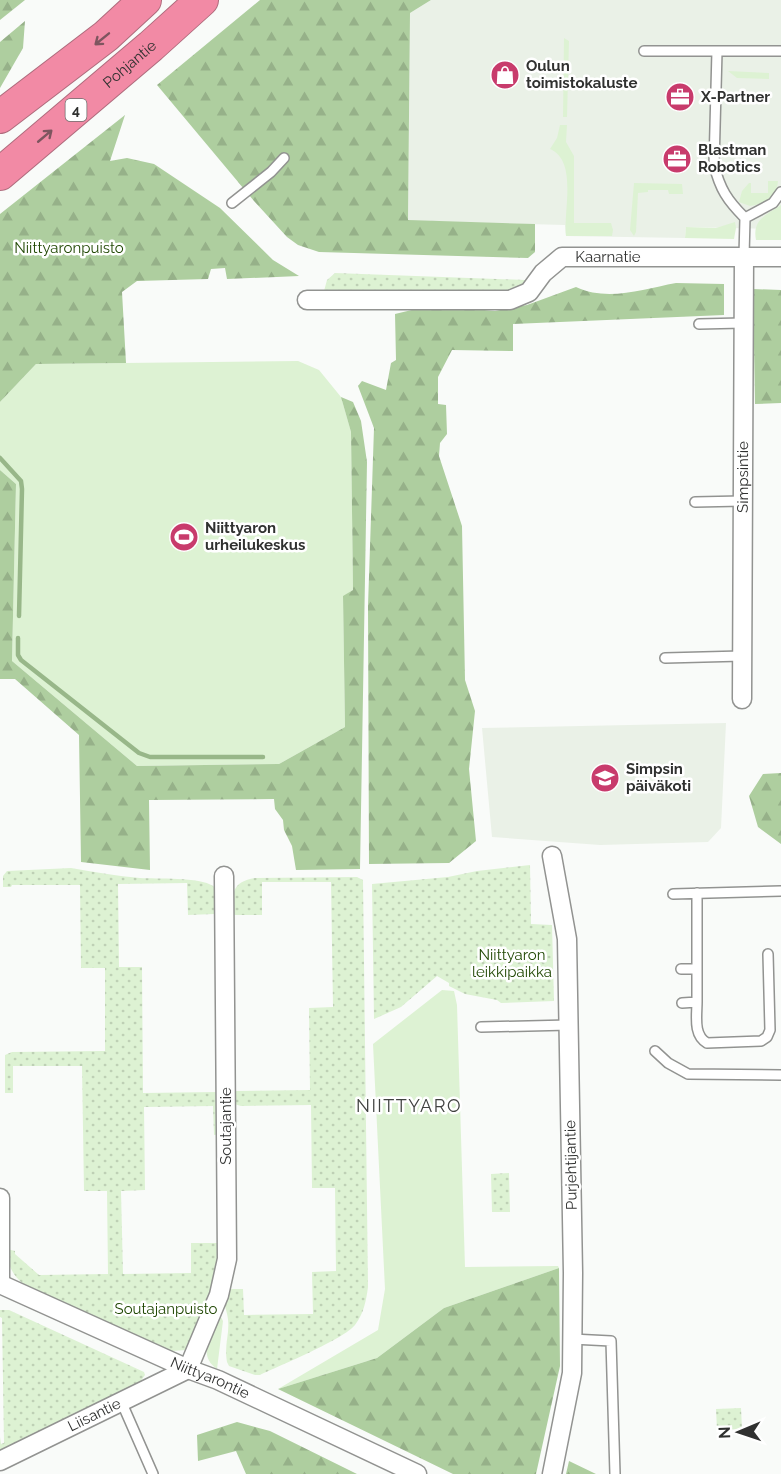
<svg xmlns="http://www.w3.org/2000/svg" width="781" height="1474" font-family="Raleway,sans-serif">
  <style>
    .built { fill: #eaf1e7 }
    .green { fill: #ddf2d3 }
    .forest { fill: url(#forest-firs) }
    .park { fill: url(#park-dots) }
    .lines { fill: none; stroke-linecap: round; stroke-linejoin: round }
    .stream { stroke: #98b789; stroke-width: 4.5 }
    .service-casing { stroke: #929391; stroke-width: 12 }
    .minor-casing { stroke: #929391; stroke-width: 21 }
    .motorway-casing { stroke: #ae6b7c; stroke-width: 34 }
    .service { stroke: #fff; stroke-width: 9 }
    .minor { stroke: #fff; stroke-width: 18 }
    .motorway { stroke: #f28aa5; stroke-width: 32 }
    .oneway { stroke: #7e555f }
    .labels { text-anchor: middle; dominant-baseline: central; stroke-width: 5; stroke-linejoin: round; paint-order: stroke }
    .shield { fill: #fff; stroke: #6e6f6e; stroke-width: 1.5 }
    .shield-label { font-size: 14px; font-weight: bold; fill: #303130 }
    .street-label { font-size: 15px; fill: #303130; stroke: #fff }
    .poi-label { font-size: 15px; font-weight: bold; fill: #303130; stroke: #fff; text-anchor: start }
    .park-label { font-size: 15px; fill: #214804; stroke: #fff }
    .quarter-label { font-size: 18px; letter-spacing: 1.5px; fill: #404240; stroke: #fff }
  </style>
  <defs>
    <pattern id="forest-firs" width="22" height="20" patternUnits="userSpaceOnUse" patternTransform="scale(1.5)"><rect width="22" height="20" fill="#aece9f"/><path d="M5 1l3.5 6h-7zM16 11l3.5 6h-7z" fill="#96b189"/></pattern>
    <pattern id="park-dots" width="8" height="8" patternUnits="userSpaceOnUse" patternTransform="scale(1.5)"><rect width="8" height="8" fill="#ddf2d3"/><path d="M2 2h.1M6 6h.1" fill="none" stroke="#bed0b5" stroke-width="1.8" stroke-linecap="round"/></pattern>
  </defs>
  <rect width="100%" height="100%" fill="#f9fbf9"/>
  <!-- built -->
  <path class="built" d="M 431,0 L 781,0 L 781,229 L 686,227 L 685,238 L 566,236 L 565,225 L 408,221 L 410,13 Z
    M 726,723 L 721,828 L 708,842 L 600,845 L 492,837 L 482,728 Z"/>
  <!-- green -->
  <path class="green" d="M 564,38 L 569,41 L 567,117 L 563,117 Z
    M 728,71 L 769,73 L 769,79 L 737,78 Z
    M 560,125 L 567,125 L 566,142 L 574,156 L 574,223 L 611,223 L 613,230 L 612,236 L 566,236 C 563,211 578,161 550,149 L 557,138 Z
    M 768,181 L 778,181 C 777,197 765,204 750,206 L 739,202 L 742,191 L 749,183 L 751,183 L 751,193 L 768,193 Z
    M 634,183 L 682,184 L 683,194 L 669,194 L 668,190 L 648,190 L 648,192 L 638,193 L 636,232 L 634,236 L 630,230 Z
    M 781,205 L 781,240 L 756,240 C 752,220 766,215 781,205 Z
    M 735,222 L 736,228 L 734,239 L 685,238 L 686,227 L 716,228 Z
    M 298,361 L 319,370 L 341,397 L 351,432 L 353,590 L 343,597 L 345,727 L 279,764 L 137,766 L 12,661 L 16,484 L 0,470 L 0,402 L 36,364 Z
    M 442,990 L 454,991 L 457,1005 L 465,1267 L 558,1266 L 559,1268 L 444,1308 L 377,1358 L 278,1389 L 378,1330 L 385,1289 L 373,1044 Z
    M 219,1313 L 223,1321 L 217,1369 C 196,1355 212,1331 219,1313 Z"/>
  <!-- forest -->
  <path class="forest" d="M 0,0 L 25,0 L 0,20 Z
    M 260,0 L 431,0 L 410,13 L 408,220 L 535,224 L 535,252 L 528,258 L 319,252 L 298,245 L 287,237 L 254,201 L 157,85 Z
    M 25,21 L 23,48 L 0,88 L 0,42 Z
    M 125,115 L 110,161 L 127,158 L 154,164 L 220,208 L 273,260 L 299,276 L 227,279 L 225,268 L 211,269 L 208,279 L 137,281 L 122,292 L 126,363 L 36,364 L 0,402 L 0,214 Z
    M 676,283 L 724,284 L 724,315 L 513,324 L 513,351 L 452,350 L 438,377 L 438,404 L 446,405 L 447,434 L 440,443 L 439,456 L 462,526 L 465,680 L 475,711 L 469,769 L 476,841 L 449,863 L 369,864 L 368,606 L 374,428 L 358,386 L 362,381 L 386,390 L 391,363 L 396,360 L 395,314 L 420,308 L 441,306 L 495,311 L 527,305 L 576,287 C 608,302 643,289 676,283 Z
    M 753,289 L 781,290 L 781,403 L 755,404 Z
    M 341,397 L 353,402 L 361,421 L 367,462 L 360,869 L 296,870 L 292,846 L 284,830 L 283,820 L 275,809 L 274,799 L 149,800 L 150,870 L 81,862 L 79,735 L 15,679 L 0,679 L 0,470 L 16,484 L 12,661 L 137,766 L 279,764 L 345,727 L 343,596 L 353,590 L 351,432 Z
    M 781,773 L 781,844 L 758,827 L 749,796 L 763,774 Z
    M 559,1268 L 560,1366 L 536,1474 L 453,1474 L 278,1389 L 377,1358 L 444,1308 Z
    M 237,1422 L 270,1431 L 357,1474 L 246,1474 L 236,1451 L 198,1461 L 197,1435 Z
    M 569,1461 L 596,1474 L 566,1474 Z"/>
  <!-- park -->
  <path class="park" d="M 335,273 L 525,280 L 526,284 L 509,294 L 324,291 L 327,280 Z
    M 530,865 L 531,924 L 552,925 L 554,1001 L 501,1003 L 497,1000 L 465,994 L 449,986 L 449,983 L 437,976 L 401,1007 L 374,1019 L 372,884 L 448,877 L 477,871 Z
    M 71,868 C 94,872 117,876 140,878 C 156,879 200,877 213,886 C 221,892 218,903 219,912 L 214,914 L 188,915 L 187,883 L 118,884 L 119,967 L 142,967 L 143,1093 L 218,1092 L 221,1134 L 214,1135 L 213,1106 L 144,1107 L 145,1190 L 121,1191 L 123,1274 L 191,1273 L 191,1243 L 219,1243 L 217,1282 L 192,1345 L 186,1350 L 172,1351 L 23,1284 C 12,1274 7,1264 7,1249 L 15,1251 L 15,1254 L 39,1275 L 108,1274 L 107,1191 L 84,1191 L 82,1066 L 13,1066 L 13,1093 L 5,1093 L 5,1055 L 12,1052 L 105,1051 L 105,968 L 81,968 L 80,885 L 12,885 L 11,887 L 3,887 L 3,876 L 7,871 Z
    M 357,877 L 363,880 L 368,1287 C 366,1301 364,1313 355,1325 C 344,1339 279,1366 260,1375 L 255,1375 L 229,1366 L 227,1362 C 223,1339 234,1330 224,1304 L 228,1289 L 243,1289 L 244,1315 L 313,1314 L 312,1272 L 336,1271 L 335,1188 L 312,1188 L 311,1105 L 241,1106 L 234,1104 L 236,1091 L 310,1090 L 309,1008 L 333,1007 L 331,882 L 262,882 L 262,915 L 235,915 L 232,913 C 232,893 232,882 255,878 Z
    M 509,1173 L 510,1212 L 492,1212 L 491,1174 Z
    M 0,1310 L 9,1310 L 144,1372 L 145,1375 L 138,1385 L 0,1451 L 0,1437 L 1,1444 L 4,1443 L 2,1318 L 0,1317 Z
    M 741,1408 L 742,1429 L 717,1430 L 716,1409 Z"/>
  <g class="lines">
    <!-- stream -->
    <path class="stream" d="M 0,458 L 21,481 L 22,489 L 19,616
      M 18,638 L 18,655 L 21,660 L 139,753 L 150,757 L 263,757"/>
    <!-- service casing -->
    <g class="service-casing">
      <path id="service" d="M 644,51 L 781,51
        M 717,51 L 714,165 C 720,189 727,200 745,218
        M 232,203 L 271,172 L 284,158
        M 744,256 L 745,218 L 773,203 L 781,192
        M 699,324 L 742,323
        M 695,502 L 742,501
        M 665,658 L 742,656
        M 673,894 L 781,891
        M 681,969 L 697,969
        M 697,1002 C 697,1016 693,1035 707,1043 L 761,1041 L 767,1037 L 770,1030 L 768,954
        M 682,1003 L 697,1002 L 697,893
        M 481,1027 L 569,1025
        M 655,1051 L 668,1063 L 688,1074 L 781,1075
        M 572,1339 L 611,1341 L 615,1474
        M 121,1401 L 153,1474"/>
    </g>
    <!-- minor casing -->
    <g class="minor-casing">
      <g id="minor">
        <path id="s1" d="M 307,300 L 510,300 L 529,292 L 543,273 L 562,257 L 781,257"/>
        <path id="s2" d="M 742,699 L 744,256"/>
        <path d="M 0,1198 L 0,1284"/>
        <path id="s3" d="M 0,1284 L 188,1369 L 218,1380 L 417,1474"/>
        <path id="s4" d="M 0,1461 L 188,1369 L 219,1295 L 227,1259 L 224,876"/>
        <path d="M 552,1474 L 572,1373 L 573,1273 L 567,939 L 552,856"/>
      </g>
    </g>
    <!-- motorway casing -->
    <g class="motorway-casing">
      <g id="motorway">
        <path d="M 0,117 L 106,36 L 145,0"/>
        <path id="s5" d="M 0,174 L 151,46 L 202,0"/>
      </g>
    </g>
    <!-- service -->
    <use href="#service" class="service"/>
    <!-- minor -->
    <use href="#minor" class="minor"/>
    <!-- motorway -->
    <use href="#motorway" class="motorway"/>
  </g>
  <!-- one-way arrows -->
  <defs><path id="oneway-shaft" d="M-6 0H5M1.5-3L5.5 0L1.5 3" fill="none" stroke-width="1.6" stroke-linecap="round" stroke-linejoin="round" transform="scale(1.5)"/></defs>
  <g class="oneway">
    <use href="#oneway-shaft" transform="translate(102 39) rotate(141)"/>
    <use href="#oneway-shaft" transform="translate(45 136) rotate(-40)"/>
  </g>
  <!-- icons -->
  <defs>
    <g id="shop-disc" transform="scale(1.5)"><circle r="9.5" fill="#c83b6c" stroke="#fff"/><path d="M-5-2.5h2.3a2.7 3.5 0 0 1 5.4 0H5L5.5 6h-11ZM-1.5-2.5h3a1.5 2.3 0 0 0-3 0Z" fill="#fff"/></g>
    <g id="office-disc" transform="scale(1.5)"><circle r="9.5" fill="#c83b6c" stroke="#fff"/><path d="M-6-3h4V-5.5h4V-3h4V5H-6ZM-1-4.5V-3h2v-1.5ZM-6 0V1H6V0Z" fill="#fff"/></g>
    <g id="stadium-disc" transform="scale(1.5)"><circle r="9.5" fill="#c83b6c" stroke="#fff"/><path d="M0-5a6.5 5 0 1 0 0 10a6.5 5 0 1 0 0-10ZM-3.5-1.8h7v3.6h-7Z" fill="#fff"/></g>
    <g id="school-disc" transform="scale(1.5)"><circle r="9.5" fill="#c83b6c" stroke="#fff"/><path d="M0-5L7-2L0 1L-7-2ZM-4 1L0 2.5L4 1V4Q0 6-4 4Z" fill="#fff"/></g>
  </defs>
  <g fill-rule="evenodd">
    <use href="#shop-disc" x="505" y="75"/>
    <use href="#office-disc" x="680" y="97"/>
    <use href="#office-disc" x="677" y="159"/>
    <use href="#stadium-disc" x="184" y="537"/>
    <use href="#school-disc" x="605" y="778"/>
  </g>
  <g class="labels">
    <!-- shield labels -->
    <rect class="shield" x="65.5" y="99" width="21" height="22" rx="4.5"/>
    <g class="shield-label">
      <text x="76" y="110">4</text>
    </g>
    <!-- street labels -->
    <g class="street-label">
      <text stroke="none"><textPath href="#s5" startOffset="170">Pohjantie</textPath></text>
      <text stroke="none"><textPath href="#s1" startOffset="318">Kaarnatie</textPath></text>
      <text stroke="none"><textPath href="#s2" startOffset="222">Simpsintie</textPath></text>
      <text transform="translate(226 1126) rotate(-90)">Soutajantie</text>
      <text transform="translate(571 1165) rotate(-91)">Purjehtijantie</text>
      <text stroke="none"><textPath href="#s3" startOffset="230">Niittyarontie</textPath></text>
      <text stroke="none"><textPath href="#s4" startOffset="105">Liisantie</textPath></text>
    </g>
    <!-- poi labels -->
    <g class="poi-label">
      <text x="526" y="66">Oulun<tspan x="526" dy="17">toimistokaluste</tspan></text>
      <text x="701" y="97">X-Partner</text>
      <text x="698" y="150">Blastman<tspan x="698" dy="17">Robotics</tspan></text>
      <text x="205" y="528">Niittyaron<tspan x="205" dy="17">urheilukeskus</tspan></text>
      <text x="626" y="769">Simpsin<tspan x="626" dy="17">päiväkoti</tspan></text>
    </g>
    <!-- park labels -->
    <g class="park-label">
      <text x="69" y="248">Niittyaronpuisto</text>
      <text x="512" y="955">Niittyaron<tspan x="512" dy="17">leikkipaikka</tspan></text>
      <text x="166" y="1309">Soutajanpuisto</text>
    </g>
    <!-- quarter labels -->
    <g class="quarter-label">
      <text x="409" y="1105">NIITTYARO</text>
    </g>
  </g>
  <!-- north arrow -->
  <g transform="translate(739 1432) rotate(268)" stroke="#ffffff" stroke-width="4.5" paint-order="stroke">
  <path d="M0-4.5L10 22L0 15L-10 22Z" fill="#303130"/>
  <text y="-9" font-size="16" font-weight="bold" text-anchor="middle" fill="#303130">N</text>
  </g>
</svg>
